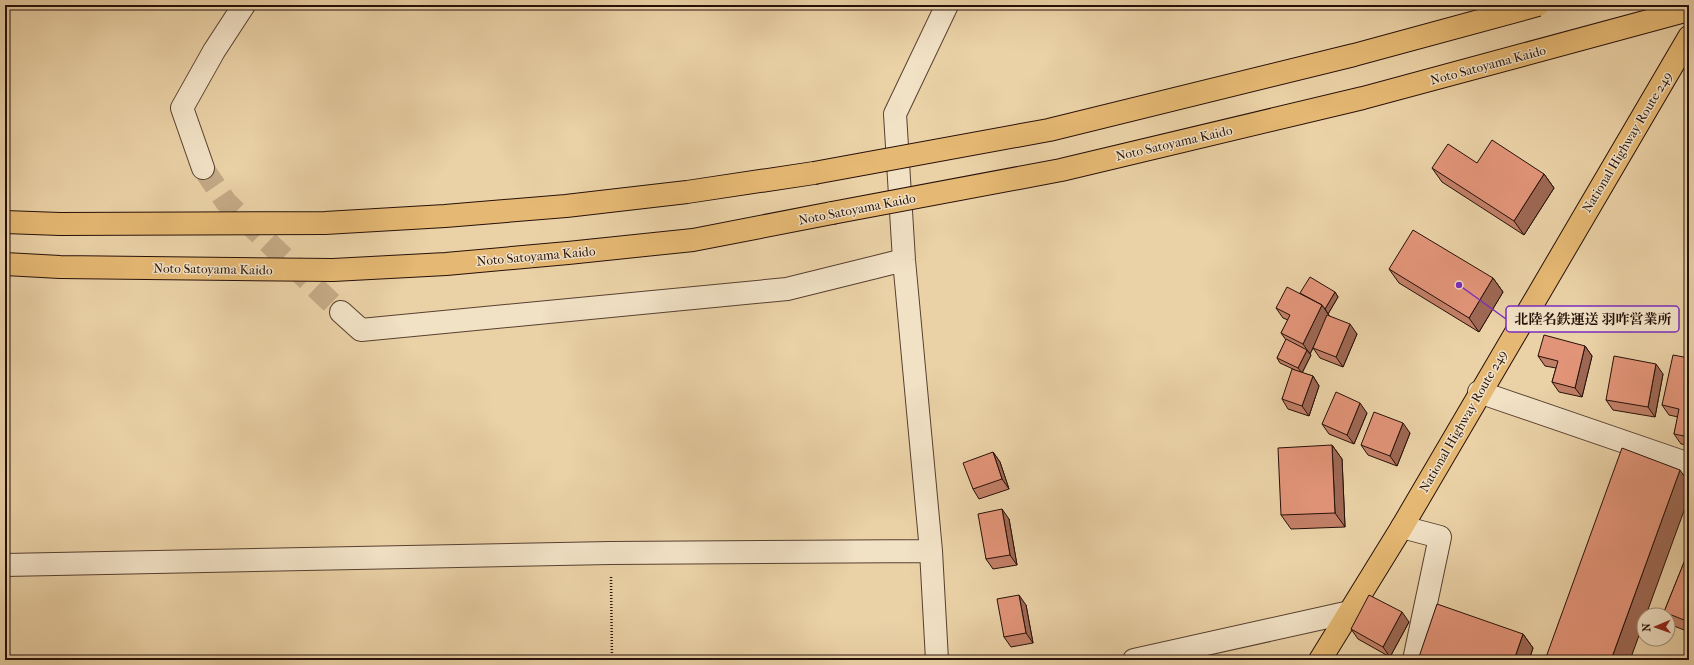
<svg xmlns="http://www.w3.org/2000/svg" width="1694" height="665" font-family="'IM FELL French Canon','Noto Serif JP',serif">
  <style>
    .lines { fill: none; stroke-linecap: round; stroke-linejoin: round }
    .minor-tunnel { stroke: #c3aa86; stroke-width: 22; stroke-dasharray: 22 11; stroke-linecap: butt }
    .minor-casing { stroke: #574030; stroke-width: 24 }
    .tertiary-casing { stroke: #574030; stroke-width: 24 }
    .trunk-casing { stroke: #261008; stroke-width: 24 }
    .motorway-casing { stroke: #261008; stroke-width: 24 }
    .path { stroke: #261008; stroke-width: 2.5; stroke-dasharray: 1 2; stroke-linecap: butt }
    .minor { stroke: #f1e1c5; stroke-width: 22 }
    .tertiary { stroke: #f1e1c5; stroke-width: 22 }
    .trunk { stroke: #e5b873; stroke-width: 22 }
    .motorway { stroke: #e5b873; stroke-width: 22 }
    .motorway-bridge-casing { stroke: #261008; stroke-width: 24; stroke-linecap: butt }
    .motorway-bridge { stroke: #e5b873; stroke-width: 22 }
    .wall { fill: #c27f67; stroke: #261008 }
    .shaded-wall { fill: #9e6854; stroke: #261008 }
    .building { fill: #e29478; stroke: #261008 }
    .labels { text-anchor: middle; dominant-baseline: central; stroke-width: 3; stroke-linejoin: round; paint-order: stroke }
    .street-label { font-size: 13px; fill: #261008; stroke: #f1e1c5 }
    .leader { fill: none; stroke: #7b2cbf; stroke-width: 1.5 }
    .callout-dot { fill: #7b2cbf; stroke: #f1e1c5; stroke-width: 1.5 }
    .callout { fill: #f1e1c5; stroke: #7b2cbf; stroke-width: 1.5 }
    .callout-label { font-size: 14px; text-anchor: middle; font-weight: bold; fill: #261008 }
  </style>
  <rect width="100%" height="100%" fill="#ead1a6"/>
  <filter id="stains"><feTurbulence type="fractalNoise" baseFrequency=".005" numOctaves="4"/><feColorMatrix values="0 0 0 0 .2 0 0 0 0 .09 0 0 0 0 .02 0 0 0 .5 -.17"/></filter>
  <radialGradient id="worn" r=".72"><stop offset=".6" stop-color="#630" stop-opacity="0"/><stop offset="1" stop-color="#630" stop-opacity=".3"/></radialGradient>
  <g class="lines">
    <!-- minor-tunnel -->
    <path class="minor-tunnel" d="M 203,168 L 226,202 L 341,312"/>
    <!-- minor casing -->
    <g class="minor-casing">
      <path id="minor" d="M 203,168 L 182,108 L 214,51 L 244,5
        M 341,312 L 361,330 L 787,289 L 904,260
        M 1402,527 L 1440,537 L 1414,660
        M 5,565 L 610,553 L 931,551
        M 937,660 L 931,551 L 904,260 L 895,114 L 947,5
        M 1134,660 L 1350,612"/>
    </g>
    <!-- tertiary casing -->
    <g class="tertiary-casing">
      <path id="tertiary" d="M 1479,392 L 1689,464"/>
    </g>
    <!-- trunk casing -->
    <g class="trunk-casing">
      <path id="trunk" d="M 1320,660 L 1402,527 L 1689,37"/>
    </g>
    <!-- motorway casing -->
    <g class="motorway-casing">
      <path id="motorway" d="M 5,222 L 60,224 L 325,223 L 445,216 L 566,206 L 687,192 L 814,173
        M 5,264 L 60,267 L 333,270 L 446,264 L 568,253 L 693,240 L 832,213"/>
    </g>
    <!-- path -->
    <path class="path" d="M 611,577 L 612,660"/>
    <!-- minor -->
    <use href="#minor" class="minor"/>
    <!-- tertiary -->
    <use href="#tertiary" class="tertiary"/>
    <!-- trunk -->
    <use href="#trunk" class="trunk"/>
    <!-- motorway -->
    <use href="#motorway" class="motorway"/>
    <!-- motorway-bridge casing -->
    <g class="motorway-bridge-casing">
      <path id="motorway-bridge" d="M 814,173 L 1049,130 L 1354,55 L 1538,5
        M 832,213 L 1061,170 L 1363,98 L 1689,10"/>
    </g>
    <!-- motorway-bridge -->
    <use href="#motorway-bridge" class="motorway-bridge"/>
  </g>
  <!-- wall -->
  <path class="wall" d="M 1477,163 L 1544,174 L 1554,188 L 1524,235 L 1442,182 L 1432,168 Z
    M 1389,269 L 1493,278 L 1503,292 L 1479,332 L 1399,283 Z
    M 1335,292 L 1338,297 L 1328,314 L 1328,315 L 1357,334 L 1343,367 L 1320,358 L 1313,348 L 1314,346 L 1310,354 L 1311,355 L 1302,373 L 1313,376 L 1319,386 L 1309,416 L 1288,409 L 1282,399 L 1295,370 L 1280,363 L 1277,358 L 1286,340 L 1281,333 L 1288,320 L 1283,318 L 1276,308 L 1300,294 Z
    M 1585,346 L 1592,356 L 1582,397 L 1559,392 L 1552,382 L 1556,368 L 1545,366 L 1538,356 Z
    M 1689,358 L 1689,445 L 1681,444 L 1674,434 L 1678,417 L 1669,415 L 1662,405 Z
    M 1663,374 L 1655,417 L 1613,410 L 1606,400 Z
    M 1367,413 L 1354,444 L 1329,434 L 1322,424 Z
    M 1410,433 L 1397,466 L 1368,455 L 1361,445 Z
    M 1332,445 L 1342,459 L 1345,527 L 1291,529 L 1281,515 Z
    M 993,452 L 1000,462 L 1009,489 L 979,499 L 973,489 Z
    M 1009,519 L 1017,565 L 993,569 L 986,559 Z
    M 1689,550 L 1689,632 L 1674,626 L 1668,617 L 1668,615 L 1666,615 L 1664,612 Z
    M 1026,605 L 1033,643 L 1011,647 L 1004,637 Z
    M 1409,622 L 1390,657 L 1358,639 L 1351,629 Z
    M 1523,634 L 1533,648 L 1529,660 L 1421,660 L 1419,657 Z"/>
  <!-- shaded-wall -->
  <path class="shaded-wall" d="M 1544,174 L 1554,188 L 1524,235 L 1514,221 Z
    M 1493,278 L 1503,292 L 1479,332 L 1469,318 Z
    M 1335,292 L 1338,297 L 1328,314 L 1325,309 Z
    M 1322,305 L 1329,315 L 1310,354 L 1303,344 Z
    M 1350,324 L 1357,334 L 1343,367 L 1336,357 Z
    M 1585,346 L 1592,356 L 1582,397 L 1575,388 Z
    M 1307,350 L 1311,355 L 1302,373 L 1298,368 Z
    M 1656,364 L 1663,374 L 1655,417 L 1648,407 Z
    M 1313,376 L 1319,386 L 1309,416 L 1302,406 Z
    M 1360,403 L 1367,413 L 1354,444 L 1347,435 Z
    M 1403,423 L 1410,433 L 1397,466 L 1390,456 Z
    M 1332,445 L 1342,459 L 1345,527 L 1335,513 Z
    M 993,452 L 1000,462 L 1009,489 L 1002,479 Z
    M 1680,470 L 1689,483 L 1689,497 L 1646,615 L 1644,615 L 1644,622 L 1630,660 L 1611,660 Z
    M 1002,509 L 1009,519 L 1017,565 L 1010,555 Z
    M 1019,595 L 1026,605 L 1033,643 L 1026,633 Z
    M 1402,612 L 1409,622 L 1390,657 L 1383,647 Z
    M 1523,634 L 1533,648 L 1529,660 L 1514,660 Z"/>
  <!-- building -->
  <path class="building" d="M 1492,140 L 1544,174 L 1514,221 L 1432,168 L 1448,144 L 1477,163 Z
    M 1413,230 L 1493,278 L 1469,318 L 1389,269 Z
    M 1310,277 L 1335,292 L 1325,309 L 1322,305 L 1300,293 Z
    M 1287,287 L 1322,305 L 1303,344 L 1281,333 L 1290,315 L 1276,308 Z
    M 1327,315 L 1350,324 L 1336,357 L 1313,348 Z
    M 1544,335 L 1585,346 L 1575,388 L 1552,382 L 1558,361 L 1538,356 Z
    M 1286,339 L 1307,350 L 1298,368 L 1277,358 Z
    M 1673,355 L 1689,358 L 1689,437 L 1674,434 L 1679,409 L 1662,405 Z
    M 1614,356 L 1656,364 L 1648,407 L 1606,400 Z
    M 1292,369 L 1313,376 L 1302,406 L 1282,399 Z
    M 1336,392 L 1360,403 L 1347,435 L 1322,424 Z
    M 1374,412 L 1403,423 L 1390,456 L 1361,445 Z
    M 1332,445 L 1335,513 L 1281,515 L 1278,448 Z
    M 1622,448 L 1680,470 L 1611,660 L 1545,660 Z
    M 993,452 L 1002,479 L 973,489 L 963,463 Z
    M 1002,509 L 1010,555 L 986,559 L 978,514 Z
    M 1689,550 L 1689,622 L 1664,612 Z
    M 1019,595 L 1026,633 L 1004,637 L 997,599 Z
    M 1369,595 L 1402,612 L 1383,647 L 1351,629 Z
    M 1437,604 L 1523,634 L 1514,660 L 1428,660 L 1419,657 Z"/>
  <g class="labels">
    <!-- street labels -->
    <g class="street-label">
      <text transform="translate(1488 65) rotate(-15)">Noto Satoyama Kaido</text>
      <text transform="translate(1627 142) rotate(-59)">National Highway Route 249</text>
      <text transform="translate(1174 143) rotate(-13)">Noto Satoyama Kaido</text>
      <text transform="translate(857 209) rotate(-11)">Noto Satoyama Kaido</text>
      <text transform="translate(536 256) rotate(-5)">Noto Satoyama Kaido</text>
      <text transform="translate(213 269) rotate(1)">Noto Satoyama Kaido</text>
      <text transform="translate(1463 421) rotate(-60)">National Highway Route 249</text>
    </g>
  </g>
  <!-- callouts -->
  <path class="leader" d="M1459 285L1506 319"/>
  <circle class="callout-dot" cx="1459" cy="285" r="4"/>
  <rect class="callout" x="1506" y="306" width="173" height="26" rx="4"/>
  <g class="callout-label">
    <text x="1593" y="324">北陸名鉄運送 羽咋営業所</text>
  </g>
  <!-- margin -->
  <rect width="1694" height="665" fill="none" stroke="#ead1a6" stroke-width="20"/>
  <rect x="6" y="6" width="1682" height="653" fill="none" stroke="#261008" stroke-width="2"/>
  <rect x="10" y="10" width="1674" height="645" fill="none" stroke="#261008"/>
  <!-- north arrow -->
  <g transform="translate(1656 627) rotate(268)"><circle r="19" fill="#f1e1c5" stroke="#a08d79"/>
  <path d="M0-3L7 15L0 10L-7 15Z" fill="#8f2418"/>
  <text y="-6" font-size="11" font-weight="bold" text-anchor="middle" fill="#261008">N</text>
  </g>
  <rect width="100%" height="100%" filter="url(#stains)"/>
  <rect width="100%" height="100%" fill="url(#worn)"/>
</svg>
